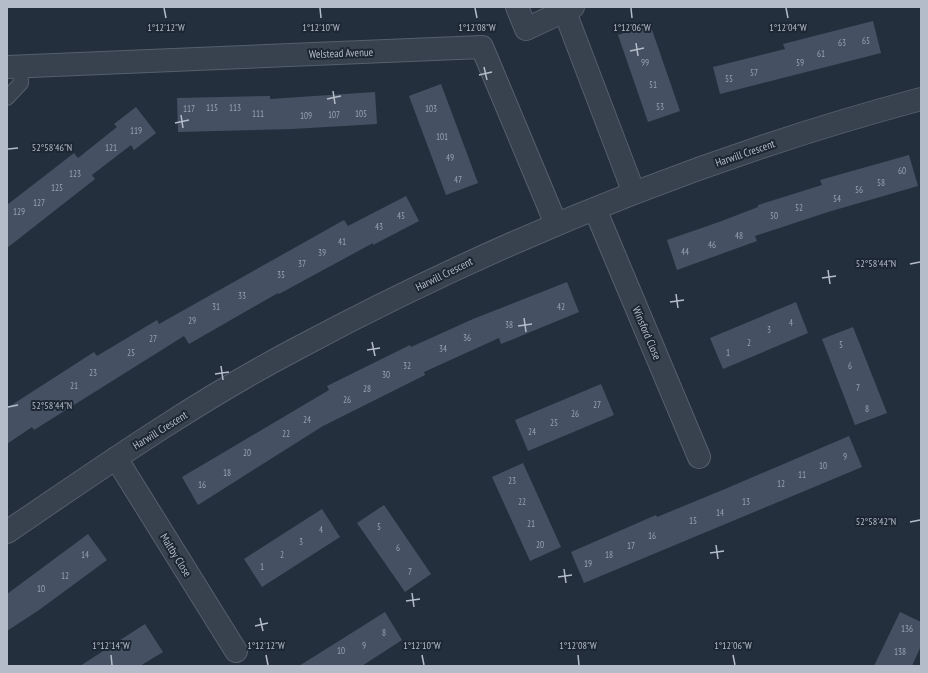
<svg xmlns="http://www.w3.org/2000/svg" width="928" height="673" font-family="'PT Sans Narrow',sans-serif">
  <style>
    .building { fill: #455162 }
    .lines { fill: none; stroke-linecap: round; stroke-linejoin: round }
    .service-casing { stroke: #565f6c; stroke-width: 16 }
    .minor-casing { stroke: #565f6c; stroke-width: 24 }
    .service { stroke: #38414e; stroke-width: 14 }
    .minor { stroke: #38414e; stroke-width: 22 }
    .ticks { fill: none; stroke: #b4bcc9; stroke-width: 1.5 }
    .labels { text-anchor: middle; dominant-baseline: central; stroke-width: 4; stroke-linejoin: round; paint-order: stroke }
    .number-label { font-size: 9px; fill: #98a1af }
    .street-label { font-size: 11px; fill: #b4bcc9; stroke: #1d2633 }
    .ticks-label { font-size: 10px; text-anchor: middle; fill: #b4bcc9; stroke: #1d2633; stroke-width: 4; stroke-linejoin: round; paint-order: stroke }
  </style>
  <rect width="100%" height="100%" fill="#242f3e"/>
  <!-- building -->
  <path class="building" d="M 873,21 L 881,53 L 720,94 L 713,67 L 785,49 L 783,44 Z
    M 650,24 L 680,111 L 648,122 L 618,35 Z
    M 441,84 L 478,183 L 446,195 L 409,96 Z
    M 375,92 L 377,124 L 292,129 L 178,132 L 177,98 L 270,96 L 270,99 Z
    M 136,107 L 156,133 L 134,150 L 131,145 L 92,175 L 95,179 L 7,248 L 7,205 L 74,153 L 78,158 L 117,127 L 114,124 Z
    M 909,155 L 918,186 L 828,212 L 755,236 L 757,241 L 677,270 L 667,240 L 719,222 L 758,207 L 758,205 L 822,185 L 820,180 Z
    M 406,196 L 419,221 L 373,245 L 373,243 L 279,294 L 278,293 L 189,344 L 184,336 L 34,430 L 32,427 L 7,444 L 7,408 L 94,352 L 97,356 L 157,320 L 159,324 L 344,220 L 348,226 Z
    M 567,282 L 579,312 L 501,344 L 499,338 L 424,372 L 425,375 L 323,426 L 198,505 L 182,477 L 329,390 L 327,386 L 410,345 L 411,347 L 473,319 Z
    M 796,302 L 808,333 L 723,369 L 710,338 Z
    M 853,327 L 887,413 L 855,425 L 822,339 Z
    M 601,384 L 614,415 L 528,451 L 515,420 Z
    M 849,436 L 862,467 L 584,583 L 571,552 L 656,515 L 657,517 L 725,489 Z
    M 523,463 L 561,547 L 530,561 L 492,477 Z
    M 384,505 L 431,574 L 405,592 L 357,523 Z
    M 322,509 L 340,537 L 262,587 L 244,559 Z
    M 88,534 L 107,560 L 39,610 L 7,631 L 7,594 Z
    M 385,612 L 402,640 L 362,666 L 299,666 Z
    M 900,612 L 921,622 L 921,646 L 912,666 L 874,666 Z
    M 145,624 L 163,652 L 140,666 L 80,666 Z"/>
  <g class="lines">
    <!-- service casing -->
    <g class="service-casing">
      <path id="service" d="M 7,98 L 21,83 L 20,66"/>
    </g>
    <!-- minor casing -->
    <g class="minor-casing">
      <path id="minor" d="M 517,7 L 526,29 L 573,7
        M 565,12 L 634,193
        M 7,67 L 482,47 L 556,224
        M 595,209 L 699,457
        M 116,458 L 236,651
        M 7,532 C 101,468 195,402 296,349 C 494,243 704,157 921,99"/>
    </g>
    <!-- service -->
    <use href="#service" class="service"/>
    <!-- minor -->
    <use href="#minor" class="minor"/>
  </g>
  <!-- ticks -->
  <path class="ticks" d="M 164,8 L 166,18M 320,8 L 321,18M 475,8 L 477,18M 631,8 L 632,18M 786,8 L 788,18M 636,43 L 638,56M 630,51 L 644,48M 484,67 L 487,80M 479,75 L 492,72M 333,91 L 335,104M 327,99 L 341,96M 181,115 L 183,128M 175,123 L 189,120M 8,149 L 18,148M 910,264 L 920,262M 828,270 L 830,284M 822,278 L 836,276M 676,294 L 678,308M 670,302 L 684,300M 524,318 L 526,332M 518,326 L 532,324M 372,342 L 375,356M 367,350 L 380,348M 221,366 L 223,380M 215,374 L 229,372M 8,407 L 18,405M 910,522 L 920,520M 716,545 L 718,559M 710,553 L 724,551M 564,569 L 566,583M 558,577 L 572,575M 412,593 L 414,607M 406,601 L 420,599M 260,618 L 263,631M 255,626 L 268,623M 111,655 L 112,665M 266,655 L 268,665M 422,655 L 424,665M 578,655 L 579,665M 733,655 L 735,665"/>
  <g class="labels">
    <!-- number labels -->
    <g class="number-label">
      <text x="866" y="40">65</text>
      <text x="842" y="42">63</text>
      <text x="821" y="53">61</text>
      <text x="645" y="62">99</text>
      <text x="800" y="62">59</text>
      <text x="754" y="72">57</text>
      <text x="729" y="78">55</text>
      <text x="653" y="84">51</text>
      <text x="660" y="106">53</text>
      <text x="212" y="107">115</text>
      <text x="235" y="107">113</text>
      <text x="189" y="108">117</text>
      <text x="431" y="108">103</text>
      <text x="258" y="113">111</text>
      <text x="361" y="113">105</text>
      <text x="334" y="114">107</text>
      <text x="306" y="115">109</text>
      <text x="136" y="130">119</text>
      <text x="442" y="136">101</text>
      <text x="111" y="147">121</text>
      <text x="450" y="157">49</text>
      <text x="902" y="170">60</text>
      <text x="75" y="173">123</text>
      <text x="458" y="179">47</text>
      <text x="881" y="182">58</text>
      <text x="57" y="187">125</text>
      <text x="859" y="189">56</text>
      <text x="837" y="198">54</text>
      <text x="39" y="202">127</text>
      <text x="799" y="207">52</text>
      <text x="19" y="211">129</text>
      <text x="401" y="215">45</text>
      <text x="774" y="215">50</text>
      <text x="379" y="226">43</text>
      <text x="739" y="235">48</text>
      <text x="342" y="241">41</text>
      <text x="712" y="244">46</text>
      <text x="685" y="251">44</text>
      <text x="322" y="252">39</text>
      <text x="302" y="263">37</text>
      <text x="281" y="274">35</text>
      <text x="242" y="295">33</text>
      <text x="216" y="306">31</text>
      <text x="561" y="306">42</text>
      <text x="192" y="320">29</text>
      <text x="791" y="322">4</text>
      <text x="509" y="324">38</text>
      <text x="769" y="329">3</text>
      <text x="467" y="337">36</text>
      <text x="153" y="338">27</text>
      <text x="749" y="342">2</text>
      <text x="841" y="344">5</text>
      <text x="443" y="348">34</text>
      <text x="131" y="352">25</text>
      <text x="728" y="352">1</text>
      <text x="407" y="365">32</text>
      <text x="850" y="365">6</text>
      <text x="93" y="372">23</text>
      <text x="386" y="374">30</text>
      <text x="74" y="385">21</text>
      <text x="858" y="387">7</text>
      <text x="367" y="388">28</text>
      <text x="347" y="399">26</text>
      <text x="597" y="404">27</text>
      <text x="867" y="408">8</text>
      <text x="575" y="413">26</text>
      <text x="307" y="419">24</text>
      <text x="554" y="422">25</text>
      <text x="532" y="431">24</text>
      <text x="286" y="433">22</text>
      <text x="247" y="452">20</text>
      <text x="845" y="456">9</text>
      <text x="823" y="465">10</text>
      <text x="227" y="472">18</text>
      <text x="802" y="474">11</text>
      <text x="512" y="480">23</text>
      <text x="781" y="483">12</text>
      <text x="202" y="484">16</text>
      <text x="522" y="501">22</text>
      <text x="746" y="501">13</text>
      <text x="720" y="512">14</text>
      <text x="693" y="520">15</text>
      <text x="531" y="523">21</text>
      <text x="379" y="526">5</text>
      <text x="321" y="529">4</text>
      <text x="652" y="535">16</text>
      <text x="301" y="541">3</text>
      <text x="540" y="544">20</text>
      <text x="631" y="545">17</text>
      <text x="398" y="547">6</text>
      <text x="85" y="554">14</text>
      <text x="282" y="554">2</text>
      <text x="609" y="554">18</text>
      <text x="588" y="563">19</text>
      <text x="262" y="566">1</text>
      <text x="410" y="571">7</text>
      <text x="65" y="575">12</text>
      <text x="41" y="588">10</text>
      <text x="907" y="628">136</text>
      <text x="384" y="632">8</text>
      <text x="364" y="645">9</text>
      <text x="341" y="650">10</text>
      <text x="900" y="651">138</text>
    </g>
    <!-- street labels -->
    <g class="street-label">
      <text transform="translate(341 53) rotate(-2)">Welstead Avenue</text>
      <text transform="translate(745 153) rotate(-19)">Harwill Crescent</text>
      <text transform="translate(444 274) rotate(-26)">Harwill Crescent</text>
      <text transform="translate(647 333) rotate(67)">Winsford Close</text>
      <text transform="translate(160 430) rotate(-32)">Harwill Crescent</text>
      <text transform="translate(176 555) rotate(58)">Maltby Close</text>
    </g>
  </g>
  <g class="ticks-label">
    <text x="166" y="31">1°12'12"W</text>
    <text x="321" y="31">1°12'10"W</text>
    <text x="477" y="31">1°12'08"W</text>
    <text x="632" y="31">1°12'06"W</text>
    <text x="788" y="31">1°12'04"W</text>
    <text x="52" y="151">52°58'46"N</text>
    <text x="876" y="267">52°58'44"N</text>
    <text x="52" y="409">52°58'44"N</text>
    <text x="876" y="525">52°58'42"N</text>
    <text x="111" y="649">1°12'14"W</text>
    <text x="266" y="649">1°12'12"W</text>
    <text x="422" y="649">1°12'10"W</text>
    <text x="578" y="649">1°12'08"W</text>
    <text x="733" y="649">1°12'06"W</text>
  </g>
  <!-- border -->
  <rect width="928" height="673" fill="none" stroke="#b4bcc9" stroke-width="16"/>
</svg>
